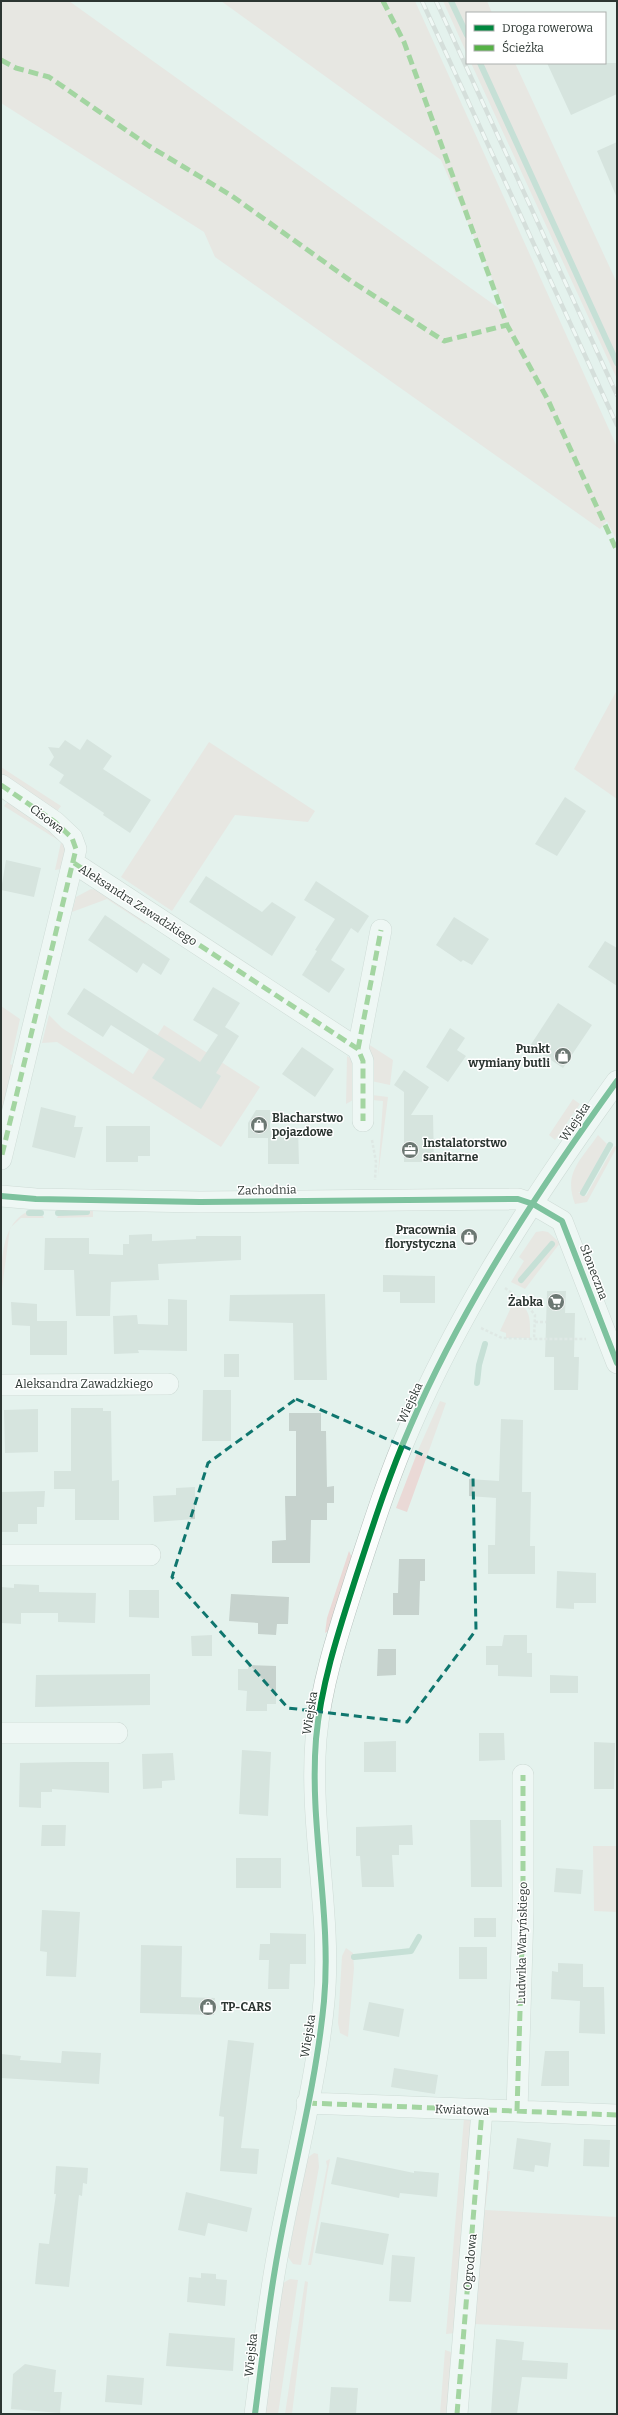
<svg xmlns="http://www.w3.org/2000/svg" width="618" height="2415" font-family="Bitter,serif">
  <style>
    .green { fill: #ead9d6 }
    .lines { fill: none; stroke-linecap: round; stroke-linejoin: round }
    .stream { stroke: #a2c9bb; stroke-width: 6 }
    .building { fill: #c6d2cd }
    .street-casing { stroke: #b5c0bc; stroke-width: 22 }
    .path { stroke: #d8dcda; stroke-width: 2.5; stroke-dasharray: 3 2; stroke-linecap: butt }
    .street { stroke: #fbfdfc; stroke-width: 21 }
    .rail-casing { stroke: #c3c7c5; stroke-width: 4.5 }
    .rail { stroke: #fff; stroke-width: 3; stroke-dasharray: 9; stroke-linecap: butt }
    .quiet { stroke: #56b246; stroke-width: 5; stroke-dasharray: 10 5; stroke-linecap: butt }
    .cycleway-casing { stroke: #fff; stroke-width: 8 }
    .cycleway { stroke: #00873e; stroke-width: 6 }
    .marked { fill: none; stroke: #0f766e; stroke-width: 3; stroke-dasharray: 8 5; stroke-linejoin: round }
    .labels { text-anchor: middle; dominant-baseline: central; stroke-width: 3; stroke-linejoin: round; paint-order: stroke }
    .street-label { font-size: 12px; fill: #2c3632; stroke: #fff }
    .poi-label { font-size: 12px; font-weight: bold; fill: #2c3632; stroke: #fff; text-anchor: end }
  </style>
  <rect width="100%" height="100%" fill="#e4f2ed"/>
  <!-- green -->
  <path class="green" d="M 1,1 L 69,1 L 507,314 L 441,160 L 221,1 L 415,1 L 617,447 L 617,541 L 607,521 L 600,529 L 215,257 L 204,232 L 1,103 Z
    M 443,1 L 487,1 L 492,13 L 467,13 L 467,54 Z
    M 471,63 L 515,63 L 617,283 L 617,379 Z
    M 617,690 L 617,799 L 574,769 Z
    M 209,742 L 315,811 L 308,822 L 235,815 L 172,911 L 121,877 Z
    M 1,767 L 61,806 L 56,813 L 1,776 Z
    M 9,800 C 23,810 60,829 64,845 C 67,853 63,862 61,869 L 55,870 L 61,842 L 4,806 Z
    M 91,889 L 97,890 L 147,921 L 145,924 L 107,899 L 72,912 L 76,897 Z
    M 1,1006 L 20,1019 L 10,1064 L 14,1066 L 1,1119 Z
    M 49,1015 L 62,1028 L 133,1074 L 164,1025 L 260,1087 L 221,1147 L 57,1042 L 42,1043 Z
    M 365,1042 L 393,1060 L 390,1085 L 371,1081 Z
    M 347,1056 L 357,1062 L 353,1100 L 346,1104 Z
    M 372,1095 L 388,1097 L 378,1176 L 383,1101 L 372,1100 Z
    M 573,1099 L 580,1104 L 555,1140 L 549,1135 Z
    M 598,1135 L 607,1144 L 581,1192 L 578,1192 L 586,1196 L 613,1148 L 615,1146 L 617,1147 L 587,1202 L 575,1204 C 563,1173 581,1160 598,1135 Z
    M 38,1208 L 44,1218 L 21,1218 L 10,1228 L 1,1296 C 1,1260 0,1216 38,1208 Z
    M 61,1209 L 93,1210 L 93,1217 L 57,1218 Z
    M 543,1231 L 548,1232 L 560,1243 L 525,1289 L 511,1282 L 524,1261 L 519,1257 L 536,1232 Z
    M 514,1301 C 532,1308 530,1320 530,1338 L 506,1338 L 506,1333 L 500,1331 Z
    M 440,1401 L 446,1403 L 407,1512 L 396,1508 L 419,1448 Z
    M 349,1551 L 352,1558 L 330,1630 L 325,1633 L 327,1618 Z
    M 593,1846 L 617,1846 L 617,1912 L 594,1911 Z
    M 346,1948 L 353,1953 L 354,1968 L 348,2037 L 340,2033 L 338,2023 L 342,1956 Z
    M 464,2118 L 470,2120 L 472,2125 L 463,2217 L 456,2333 L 446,2334 Z
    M 314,2153 L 318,2154 L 319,2167 L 301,2265 L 293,2264 L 288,2257 L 307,2158 Z
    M 330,2159 L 311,2265 L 308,2265 L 327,2166 L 326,2161 Z
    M 486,2171 L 490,2171 L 485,2210 L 617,2217 L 617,2330 L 472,2324 L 477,2246 L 482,2243 L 483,2230 L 478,2228 Z
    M 290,2279 L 298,2280 L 278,2414 L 264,2414 L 283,2283 Z
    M 305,2281 L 308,2282 L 292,2414 L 285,2414 Z
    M 445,2350 L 454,2353 L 449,2414 L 440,2414 Z"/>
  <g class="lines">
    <!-- stream -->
    <path class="stream" d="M 451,1 L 467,35
      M 480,63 L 617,363
      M 583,1193 L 610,1145
      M 29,1213 L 41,1213
      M 58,1213 L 87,1212
      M 521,1280 L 552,1244
      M 477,1383 L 479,1365 L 485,1344
      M 354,1957 L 411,1951 L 419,1937"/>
  </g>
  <!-- building -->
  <path class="building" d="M 547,63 L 617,63 L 617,94 L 571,115 Z
    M 617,142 L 617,198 L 597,151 Z
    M 87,739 L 112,756 L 103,769 L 151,800 L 130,833 L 103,815 L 104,813 L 59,783 L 64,775 L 49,765 L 54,757 L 48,747 L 59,748 L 65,740 L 80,750 Z
    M 565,797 L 586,811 L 557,856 L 535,844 Z
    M 6,860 L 41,868 L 34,897 L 1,890 Z
    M 206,876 L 262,912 L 272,902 L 296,917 L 272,956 L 189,902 Z
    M 316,881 L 369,916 L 358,933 L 351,928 L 331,960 L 345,969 L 329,993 L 302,975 L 317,951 L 315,950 L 335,919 L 304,900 Z
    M 105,915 L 170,959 L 161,975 L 143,963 L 137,973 L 88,940 Z
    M 454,917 L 489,939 L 472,965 L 463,960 L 461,962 L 436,945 Z
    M 605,941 L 617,948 L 617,986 L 588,967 Z
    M 213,987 L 240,1003 L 225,1027 L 239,1036 L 216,1073 L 221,1076 L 201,1109 L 152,1078 L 165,1059 L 111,1025 L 103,1037 L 67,1014 L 84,988 L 200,1062 L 218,1035 L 193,1020 Z
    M 558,1003 L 592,1025 L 563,1068 L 530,1046 Z
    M 450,1028 L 465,1038 L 457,1050 L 466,1056 L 448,1082 L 426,1067 Z
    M 302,1047 L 334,1069 L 315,1097 L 282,1074 Z
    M 404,1070 L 429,1087 L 411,1115 L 433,1115 L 434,1162 L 404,1162 L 404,1092 L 394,1085 Z
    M 41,1107 L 76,1116 L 74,1127 L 83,1127 L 75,1158 L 32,1147 Z
    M 256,1110 L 270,1110 L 270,1128 L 298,1128 L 299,1164 L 268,1164 L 268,1138 L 248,1138 L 248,1123 Z
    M 106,1126 L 150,1126 L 150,1156 L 138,1156 L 138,1162 L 106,1162 Z
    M 152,1234 L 152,1241 L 196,1239 L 196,1236 L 241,1236 L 241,1260 L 158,1264 L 159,1280 L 111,1282 L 110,1316 L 76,1316 L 74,1270 L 44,1270 L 45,1238 L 89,1238 L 89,1254 L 123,1255 L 123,1244 L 129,1244 L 129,1235 Z
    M 383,1275 L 435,1276 L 435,1303 L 400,1303 L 400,1292 L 383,1292 Z
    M 547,1291 L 566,1291 L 565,1313 L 575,1313 L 574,1357 L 579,1357 L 578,1390 L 554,1390 L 554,1357 L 545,1357 Z
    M 325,1294 L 327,1380 L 294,1380 L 293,1323 L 229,1321 L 230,1295 Z
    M 168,1299 L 187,1300 L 187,1351 L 138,1350 L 139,1353 L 114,1354 L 113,1316 L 137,1315 L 138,1324 L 168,1325 Z
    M 11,1302 L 37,1304 L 37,1321 L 67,1321 L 67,1355 L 30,1355 L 30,1326 L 12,1325 Z
    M 224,1354 L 239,1354 L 239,1377 L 224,1377 Z
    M 203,1390 L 231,1390 L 231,1441 L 202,1441 Z
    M 71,1408 L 103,1408 L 103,1411 L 111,1411 L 112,1481 L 119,1480 L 119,1520 L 75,1520 L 75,1489 L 54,1489 L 54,1471 L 71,1471 Z
    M 38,1409 L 38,1452 L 5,1453 L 4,1410 Z
    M 289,1413 L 321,1413 L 321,1431 L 326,1431 L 327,1487 L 334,1486 L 334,1503 L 327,1503 L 327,1520 L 311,1520 L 310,1563 L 272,1563 L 272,1541 L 286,1540 L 285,1496 L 296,1496 L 296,1431 L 289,1431 Z
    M 501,1419 L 523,1420 L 522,1492 L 531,1492 L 530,1546 L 535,1546 L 535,1574 L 488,1574 L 488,1545 L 495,1545 L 496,1498 L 469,1496 L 469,1479 L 499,1481 Z
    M 195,1487 L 195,1519 L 154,1522 L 153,1496 L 176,1495 L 176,1488 Z
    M 45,1491 L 44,1507 L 37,1507 L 37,1524 L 18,1524 L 18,1532 L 1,1532 L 1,1492 Z
    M 399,1559 L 425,1559 L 425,1581 L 420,1581 L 419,1615 L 393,1615 L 393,1593 L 398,1593 Z
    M 557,1571 L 596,1573 L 596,1603 L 574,1603 L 574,1609 L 556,1608 Z
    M 14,1584 L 39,1585 L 39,1592 L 96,1593 L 95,1623 L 58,1622 L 58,1613 L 21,1613 L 21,1624 L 1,1623 L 1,1587 L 14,1588 Z
    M 129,1590 L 159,1590 L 159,1618 L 129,1617 Z
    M 231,1594 L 289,1597 L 288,1624 L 277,1624 L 276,1635 L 258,1634 L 258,1623 L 229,1621 Z
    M 212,1635 L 212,1656 L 192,1656 L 191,1636 Z
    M 504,1635 L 527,1635 L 527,1653 L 532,1653 L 532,1677 L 498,1676 L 498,1665 L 486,1665 L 486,1646 L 502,1646 Z
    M 378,1649 L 396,1649 L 396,1675 L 377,1676 Z
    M 248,1665 L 276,1666 L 276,1704 L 267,1704 L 267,1711 L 246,1711 L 247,1691 L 238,1690 L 238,1669 L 248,1669 Z
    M 150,1674 L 150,1705 L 35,1707 L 36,1675 Z
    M 550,1675 L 578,1676 L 578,1693 L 550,1693 Z
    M 479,1733 L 504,1733 L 505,1760 L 479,1761 Z
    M 396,1741 L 396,1772 L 364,1772 L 364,1742 Z
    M 594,1742 L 615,1743 L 614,1789 L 594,1789 Z
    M 242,1750 L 271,1752 L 268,1816 L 239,1814 Z
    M 173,1753 L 175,1780 L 162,1781 L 162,1788 L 143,1789 L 142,1754 Z
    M 74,1762 L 109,1762 L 109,1793 L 52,1789 L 52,1792 L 41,1792 L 41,1808 L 19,1807 L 20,1763 Z
    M 470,1820 L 501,1820 L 502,1887 L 471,1887 Z
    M 42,1825 L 66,1825 L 65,1846 L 41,1846 Z
    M 412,1825 L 413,1845 L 399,1845 L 399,1855 L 392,1855 L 394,1887 L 362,1887 L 360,1856 L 356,1856 L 356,1827 Z
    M 236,1858 L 281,1858 L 281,1888 L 236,1888 Z
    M 556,1868 L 583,1870 L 581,1894 L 554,1892 Z
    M 42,1910 L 80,1912 L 76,1977 L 46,1976 L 47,1952 L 40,1951 Z
    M 474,1918 L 496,1918 L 496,1937 L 474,1937 Z
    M 270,1933 L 306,1934 L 306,1964 L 290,1964 L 289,1989 L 268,1989 L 269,1960 L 259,1960 L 260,1944 L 270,1944 Z
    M 141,1945 L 182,1946 L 181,1997 L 215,1998 L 214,2015 L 140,2013 Z
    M 459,1947 L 487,1947 L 487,1979 L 459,1979 Z
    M 558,1963 L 583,1964 L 583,1987 L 604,1987 L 605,2034 L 579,2033 L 580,2001 L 551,1999 L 552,1971 L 558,1972 Z
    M 369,2002 L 404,2009 L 399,2037 L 363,2030 Z
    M 228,2040 L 254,2043 L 241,2148 L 259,2149 L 257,2174 L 220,2171 L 224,2117 L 219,2116 Z
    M 62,2051 L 101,2053 L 99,2084 L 1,2078 L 1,2054 L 21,2056 L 20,2060 L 61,2063 Z
    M 545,2051 L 569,2051 L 569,2086 L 541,2086 Z
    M 394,2068 L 438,2075 L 435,2094 L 391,2087 Z
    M 517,2138 L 551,2143 L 548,2167 L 535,2165 L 534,2172 L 513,2169 Z
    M 584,2139 L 610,2140 L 609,2167 L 583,2166 Z
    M 337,2157 L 414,2173 L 414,2171 L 439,2173 L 437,2197 L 400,2193 L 399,2198 L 331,2184 Z
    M 56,2166 L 88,2168 L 87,2184 L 83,2183 L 82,2196 L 79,2195 L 69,2287 L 35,2284 L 39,2243 L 49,2244 L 56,2194 L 54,2194 Z
    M 186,2192 L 252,2208 L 247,2232 L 208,2223 L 205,2236 L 178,2230 Z
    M 321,2222 L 389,2234 L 383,2265 L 315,2253 Z
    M 392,2255 L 415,2257 L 411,2302 L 389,2301 Z
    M 201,2273 L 216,2274 L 216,2279 L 227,2280 L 225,2306 L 187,2302 L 189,2277 L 201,2278 Z
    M 169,2333 L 235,2338 L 233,2371 L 166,2366 Z
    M 496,2339 L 524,2342 L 522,2360 L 568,2363 L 567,2379 L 522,2377 L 517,2414 L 491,2414 Z
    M 25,2364 L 56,2370 L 54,2392 L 62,2392 L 60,2413 L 11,2409 L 13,2374 Z
    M 107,2375 L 144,2378 L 142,2405 L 105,2402 Z
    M 331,2387 L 358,2388 L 356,2414 L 329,2414 Z"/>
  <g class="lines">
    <!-- street casing -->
    <g class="street-casing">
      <path id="street" d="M 1,785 L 55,822 L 72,838 L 76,849 L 1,1159
        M 74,863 L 358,1049 L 363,1061 L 363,1121
        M 358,1049 L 381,930
        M 1,1196 L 36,1199 L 200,1202 L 518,1199 L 533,1204 L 562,1221 L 617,1363
        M 1,1385 L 168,1384
        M 1,1555 L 150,1555
        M 1,1733 L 117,1733
        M 307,2103 L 617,2115
        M 517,2111 L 523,1912 L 523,1775
        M 255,2414 C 262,2360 268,2306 278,2252 C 293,2169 316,2086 324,2001 C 332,1914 309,1827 316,1739 C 321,1683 340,1627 357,1574 C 373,1525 389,1475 410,1427 C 463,1304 539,1189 617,1081
        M 457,2414 L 482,2111"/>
    </g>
    <!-- path -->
    <path class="path" d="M 372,1140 L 376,1162 L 375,1180
      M 505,1288 L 526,1304 L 535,1315 L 534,1339 L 586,1339
      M 535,1322 L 546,1322
      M 481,1328 L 502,1338 L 534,1339"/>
    <!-- street -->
    <use href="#street" class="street"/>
    <!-- rail casing -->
    <g class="rail-casing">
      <path id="rail" d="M 422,1 L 617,425
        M 436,1 L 617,395"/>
    </g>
    <!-- rail -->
    <use href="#rail" class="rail"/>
    <!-- quiet -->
    <path class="quiet" d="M 383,1 L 404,42 L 507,325 L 548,400 L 617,551
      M 1,60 L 16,68 L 49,77 L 149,146 L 232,196 L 351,281 L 444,341 L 507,325
      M 1,785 L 55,822 L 72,838 L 76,849 L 1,1159
      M 74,863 L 358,1049 L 363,1061 L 363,1121
      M 358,1049 L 381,930
      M 307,2103 L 617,2115
      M 517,2111 L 523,1912 L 523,1775
      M 457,2414 L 482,2111"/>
    <!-- cycleway casing -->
    <g class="cycleway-casing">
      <path id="cycleway" d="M 1,1196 L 36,1199 L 200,1202 L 518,1199 L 533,1204 L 562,1221 L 617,1363
        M 255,2414 C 262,2360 268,2306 278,2252 C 293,2169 316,2086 324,2001 C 332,1914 309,1827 316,1739 C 321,1683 340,1627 357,1574 C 373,1525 389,1475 410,1427 C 463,1304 539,1189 617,1081"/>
    </g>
    <!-- cycleway -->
    <use href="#cycleway" class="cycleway"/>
  </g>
  <!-- marked area -->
  <path d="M0 0H618V2415H0ZM 296,1399 L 473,1477 L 476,1630 L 407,1722 L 288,1708 L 172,1577 L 208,1463 Z" fill="#e4f2ed" fill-opacity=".55" fill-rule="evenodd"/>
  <path class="marked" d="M 296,1399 L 473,1477 L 476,1630 L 407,1722 L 288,1708 L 172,1577 L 208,1463 Z"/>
  <!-- icons -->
  <defs>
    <g id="shop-disc" transform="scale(0.9)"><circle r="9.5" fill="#6c7873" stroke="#fff"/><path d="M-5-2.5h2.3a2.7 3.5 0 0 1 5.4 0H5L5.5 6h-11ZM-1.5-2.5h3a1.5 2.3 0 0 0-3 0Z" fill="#fff"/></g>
    <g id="office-disc" transform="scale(0.9)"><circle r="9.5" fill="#6c7873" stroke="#fff"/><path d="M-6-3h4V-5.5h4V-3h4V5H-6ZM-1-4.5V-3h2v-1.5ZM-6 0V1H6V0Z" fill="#fff"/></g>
    <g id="supermarket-disc" transform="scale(0.9)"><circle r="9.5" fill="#6c7873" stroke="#fff"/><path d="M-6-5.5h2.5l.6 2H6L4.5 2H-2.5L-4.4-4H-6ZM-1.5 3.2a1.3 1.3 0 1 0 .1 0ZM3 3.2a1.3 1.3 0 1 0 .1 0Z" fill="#fff"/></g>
  </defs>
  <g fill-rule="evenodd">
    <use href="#shop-disc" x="563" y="1056"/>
    <use href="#shop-disc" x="259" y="1125"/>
    <use href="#office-disc" x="410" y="1150"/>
    <use href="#shop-disc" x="469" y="1237"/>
    <use href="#supermarket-disc" x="556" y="1302"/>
    <use href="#shop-disc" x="208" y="2007"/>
  </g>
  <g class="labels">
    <!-- street labels -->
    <g class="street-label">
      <text transform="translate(47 819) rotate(37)">Cisowa</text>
      <text transform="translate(138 905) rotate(33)">Aleksandra Zawadzkiego</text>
      <text transform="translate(575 1122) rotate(-56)">Wiejska</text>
      <text transform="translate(267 1190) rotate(-1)">Zachodnia</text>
      <text transform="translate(594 1272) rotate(69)">Słoneczna</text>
      <text x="84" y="1384">Aleksandra Zawadzkiego</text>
      <text transform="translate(410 1403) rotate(-65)">Wiejska</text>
      <text transform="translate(310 1713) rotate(-81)">Wiejska</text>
      <text transform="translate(522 1943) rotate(-89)">Ludwika Waryńskiego</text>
      <text transform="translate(308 2036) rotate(-81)">Wiejska</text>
      <text transform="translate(462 2110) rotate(2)">Kwiatowa</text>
      <text transform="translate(470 2262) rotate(-85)">Ogrodowa</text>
      <text transform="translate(251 2355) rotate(-84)">Wiejska</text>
    </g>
    <!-- poi labels -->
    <g class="poi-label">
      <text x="550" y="1049">Punkt<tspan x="550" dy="14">wymiany butli</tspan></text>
      <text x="272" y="1118" text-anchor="start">Blacharstwo<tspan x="272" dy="14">pojazdowe</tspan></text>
      <text x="423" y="1143" text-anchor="start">Instalatorstwo<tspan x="423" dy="14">sanitarne</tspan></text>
      <text x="456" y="1230">Pracownia<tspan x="456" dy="14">florystyczna</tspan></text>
      <text x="543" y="1302">Żabka</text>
      <text x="221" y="2007" text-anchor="start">TP-CARS</text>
    </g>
  </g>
  <!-- border -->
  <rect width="618" height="2415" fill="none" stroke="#2c3632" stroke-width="4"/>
  <!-- legend -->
  <rect x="466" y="12" width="140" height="52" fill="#ffffff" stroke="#abafad"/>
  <rect x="474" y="25" width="20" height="6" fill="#00873e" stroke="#abafad"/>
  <text x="502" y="32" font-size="12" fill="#2c3632">Droga rowerowa</text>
  <rect x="474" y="45" width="20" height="6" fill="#56b246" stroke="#abafad"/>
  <text x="502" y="52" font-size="12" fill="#2c3632">Ścieżka</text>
</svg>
